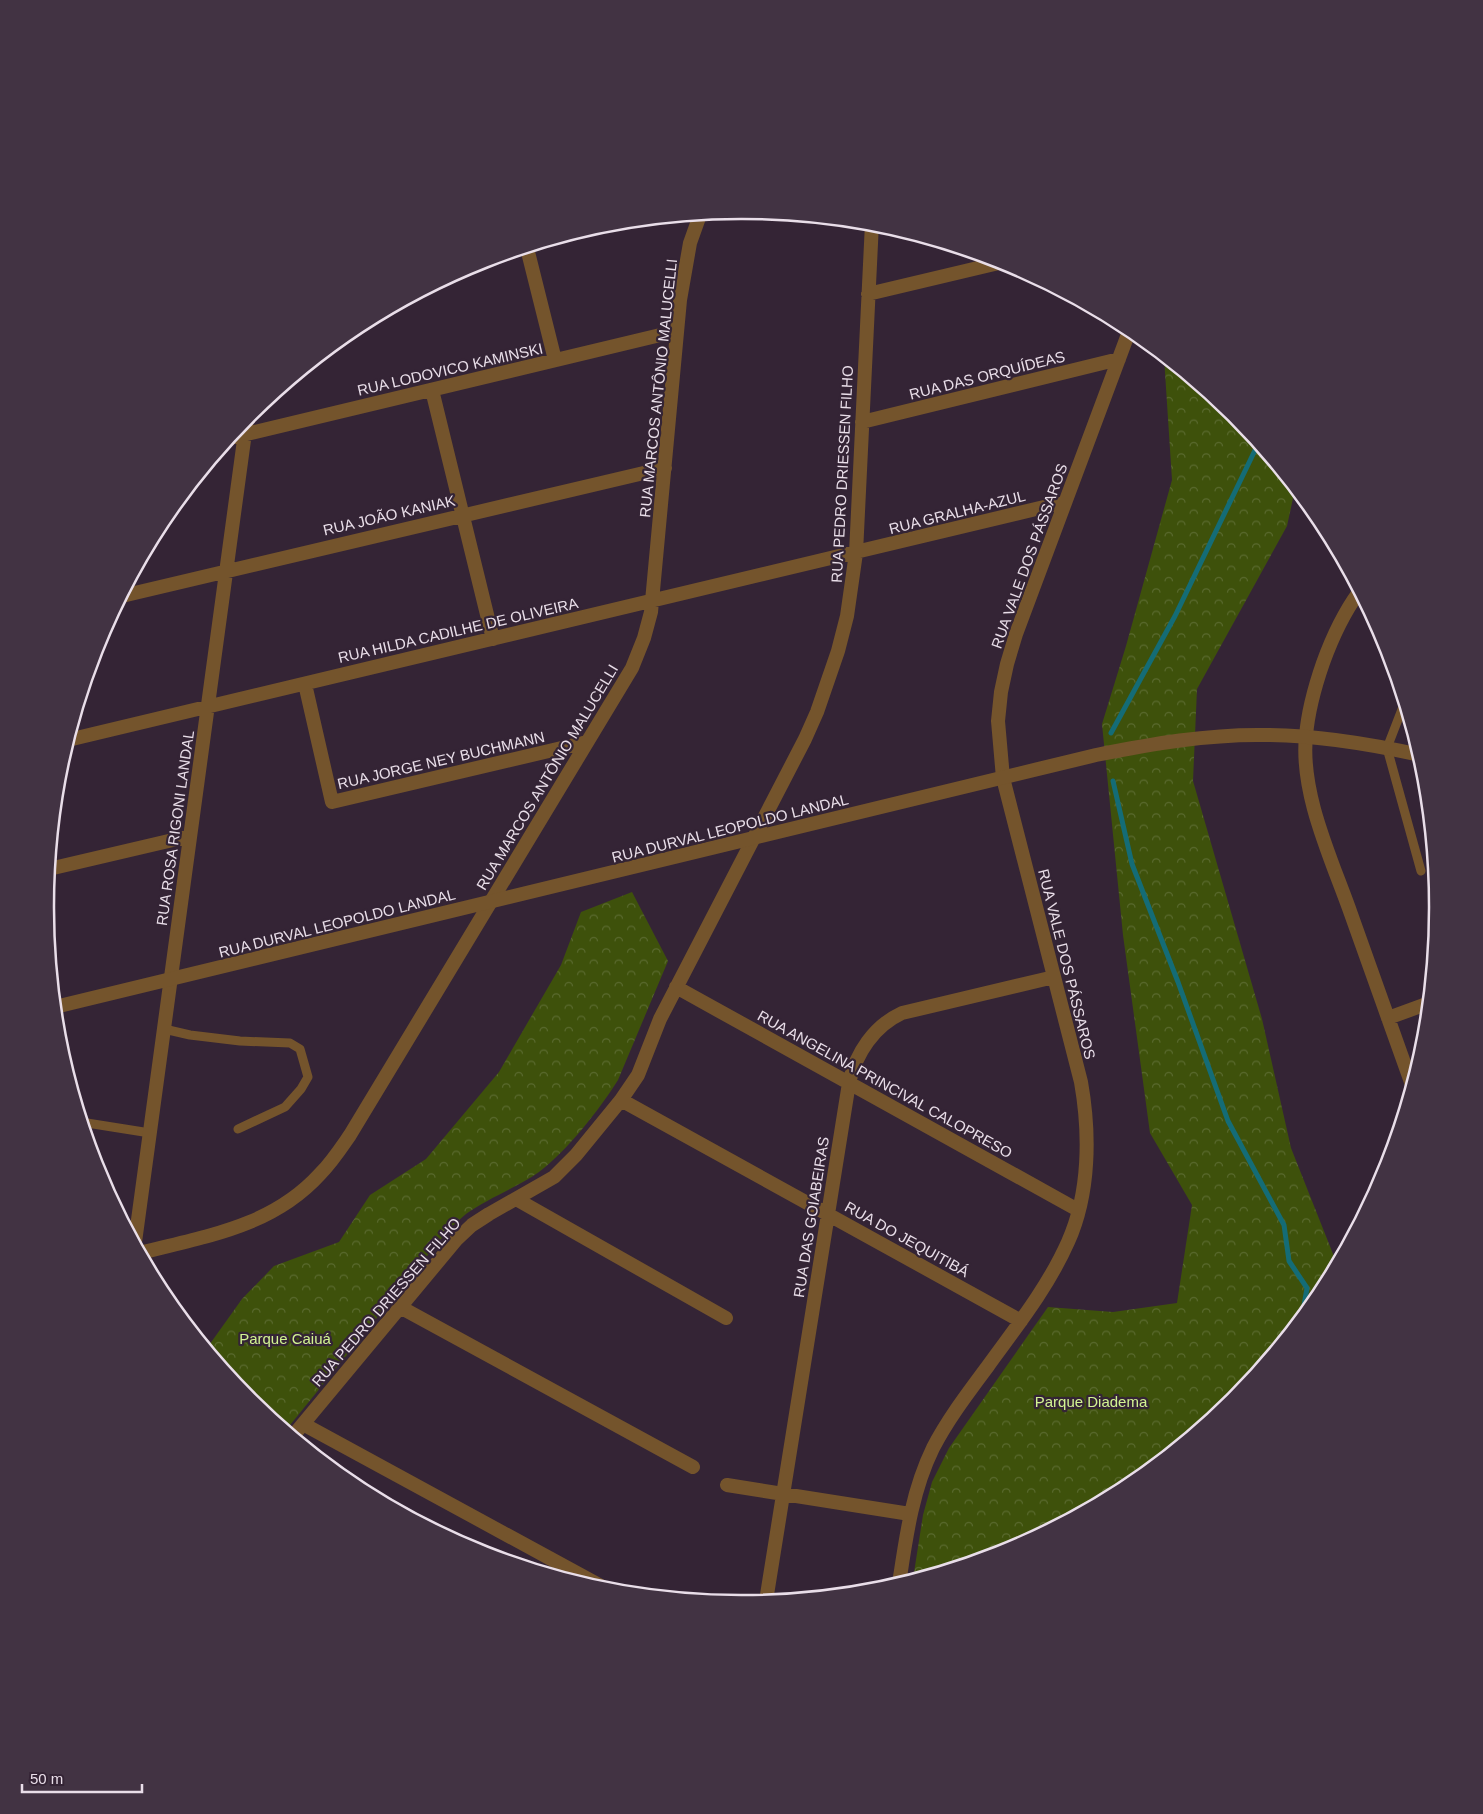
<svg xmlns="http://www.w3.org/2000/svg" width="1483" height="1814" font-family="Arial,sans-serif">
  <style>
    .park { fill: url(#park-crowns) }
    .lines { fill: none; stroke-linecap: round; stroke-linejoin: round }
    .stream { stroke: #146c76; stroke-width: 5 }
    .service { stroke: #74542c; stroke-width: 9 }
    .minor { stroke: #74542c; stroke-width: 14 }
    .tertiary { stroke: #74542c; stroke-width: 14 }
    .labels { text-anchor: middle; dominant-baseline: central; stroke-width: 4.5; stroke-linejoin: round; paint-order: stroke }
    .street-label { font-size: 15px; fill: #e9dee9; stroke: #342435 }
    .park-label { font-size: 15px; fill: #d2f392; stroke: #342435 }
    .rim { fill: none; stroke: #e9dee9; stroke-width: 2.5 }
  </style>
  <defs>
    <pattern id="park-crowns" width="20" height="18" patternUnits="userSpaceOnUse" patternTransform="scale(1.25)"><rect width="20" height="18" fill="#3e510b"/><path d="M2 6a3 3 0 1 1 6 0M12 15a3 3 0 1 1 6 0" fill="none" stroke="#5a6a2f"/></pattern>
  </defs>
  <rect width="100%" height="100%" fill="#342435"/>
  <!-- park -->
  <path class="park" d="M 1164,357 L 1234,415 L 1295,489 L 1287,526 L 1197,689 L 1193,781 L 1262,1019 L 1291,1148 L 1337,1264 L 1320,1294 L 1234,1400 L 1128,1486 L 1008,1551 L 913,1579 L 923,1515 L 932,1482 L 949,1448 L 1048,1307 L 1113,1312 L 1177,1303 L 1192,1205 L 1150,1133 L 1123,935 L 1102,724 L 1126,646 L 1172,480 Z
    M 632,892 L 668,961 L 618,1080 C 600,1109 566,1152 539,1172 C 516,1188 488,1198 466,1214 C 460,1219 455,1224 449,1229 L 286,1430 L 249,1399 L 207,1348 L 242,1299 L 274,1266 L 339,1242 L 370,1195 L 426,1159 L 499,1072 L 561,965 L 581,912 Z"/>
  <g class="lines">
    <!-- stream -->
    <path class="stream" d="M 1111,733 L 1175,616 L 1258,444
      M 1113,781 L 1132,864 L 1178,982 L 1228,1121 L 1284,1225 L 1289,1261 L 1307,1288 L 1302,1317"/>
    <!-- service -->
    <path class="service" d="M 1404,704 L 1387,748 L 1421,871
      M 164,1029 L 190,1035 L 240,1041 L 290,1043 L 300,1049 L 308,1077 L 301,1089 L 285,1107 L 238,1129
      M 83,1123 L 87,1123 L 150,1133"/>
    <!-- minor -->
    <path class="minor" d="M 527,248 L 555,360
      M 868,294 L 1003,262
      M 432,390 L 493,639
      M 862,422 L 1119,359
      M 230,438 L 677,331
      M 1359,592 C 1343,614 1332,638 1323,663 C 1315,686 1308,711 1306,736 C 1300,794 1332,860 1351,914 C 1371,971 1392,1028 1412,1085
      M 122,596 L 665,468
      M 305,684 L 332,802 L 587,742
      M 68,740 L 1065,502
      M 49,869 L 190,836
      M 676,987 L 1078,1210
      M 1388,1018 L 1429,1003
      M 621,1100 L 1021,1321
      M 516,1199 L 726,1318
      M 135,1242 L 247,418
      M 140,1253 C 206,1236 272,1227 320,1174 C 332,1162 341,1148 350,1135 L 632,668 L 644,638 L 651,612 L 680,300 L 690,243 L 700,215
      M 400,1307 L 693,1467
      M 303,1424 L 608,1590
      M 293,1436 L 456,1240 L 472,1225 L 489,1214 L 554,1177 L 576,1155 L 621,1100 L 638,1075 L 660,1019 L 805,739 L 817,712 L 838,651 L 847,616 L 856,553 L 872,223
      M 727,1485 L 910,1514
      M 899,1584 C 906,1537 912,1491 933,1448 C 948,1419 968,1393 988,1366 C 1017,1326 1048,1287 1068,1242 C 1090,1193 1090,1133 1081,1082 L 1003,778 L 998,721 L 1001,692 L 1007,664 L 1016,634 L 1130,329
      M 766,1601 L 849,1083 C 856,1053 874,1026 902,1013 L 1054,977"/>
    <!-- tertiary -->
    <path class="tertiary" d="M 55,1007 L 1096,755 C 1151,744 1208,734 1265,735 C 1316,735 1370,744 1420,755"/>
  </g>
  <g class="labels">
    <!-- street labels -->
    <g class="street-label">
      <text transform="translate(450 369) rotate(-13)">RUA LODOVICO KAMINSKI</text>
      <text transform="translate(987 375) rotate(-14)">RUA DAS ORQUÍDEAS</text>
      <text transform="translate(658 388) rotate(-84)">RUA MARCOS ANTÔNIO MALUCELLI</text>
      <text transform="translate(842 474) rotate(-87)">RUA PEDRO DRIESSEN FILHO</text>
      <text transform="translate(957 512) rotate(-14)">RUA GRALHA-AZUL</text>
      <text transform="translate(389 515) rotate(-13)">RUA JOÃO KANIAK</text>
      <text transform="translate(1029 556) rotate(-70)">RUA VALE DOS PÁSSAROS</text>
      <text transform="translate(458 630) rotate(-13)">RUA HILDA CADILHE DE OLIVEIRA</text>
      <text transform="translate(441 760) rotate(-13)">RUA JORGE NEY BUCHMANN</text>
      <text transform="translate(547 777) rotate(-59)">RUA MARCOS ANTÔNIO MALUCELLI</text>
      <text transform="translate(175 828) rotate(-82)">RUA ROSA RIGONI LANDAL</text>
      <text transform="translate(730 828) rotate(-14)">RUA DURVAL LEOPOLDO LANDAL</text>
      <text transform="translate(337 923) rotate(-14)">RUA DURVAL LEOPOLDO LANDAL</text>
      <text transform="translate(1067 964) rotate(76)">RUA VALE DOS PÁSSAROS</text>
      <text transform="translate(885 1084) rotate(29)">RUA ANGELINA PRINCIVAL CALOPRESO</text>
      <text transform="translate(811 1217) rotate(-81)">RUA DAS GOIABEIRAS</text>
      <text transform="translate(907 1239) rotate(29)">RUA DO JEQUITIBÁ</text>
      <text transform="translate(386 1302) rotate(-49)">RUA PEDRO DRIESSEN FILHO</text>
    </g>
    <!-- park labels -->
    <g class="park-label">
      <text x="285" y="1338">Parque Caiuá</text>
      <text x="1091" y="1401">Parque Diadema</text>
    </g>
  </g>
  <!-- crop -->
  <path d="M0 0H1483V1814H0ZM741 219H742A687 687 0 0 1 1429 906V908A687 687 0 0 1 742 1595H741A687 687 0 0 1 54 908V906A687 687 0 0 1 741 219Z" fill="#423343" fill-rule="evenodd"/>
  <path class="rim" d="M741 219H742A687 687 0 0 1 1429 906V908A687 687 0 0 1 742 1595H741A687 687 0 0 1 54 908V906A687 687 0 0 1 741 219Z"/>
  <!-- scale -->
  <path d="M22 1784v8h120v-8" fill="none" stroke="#e9dee9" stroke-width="2.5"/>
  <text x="30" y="1784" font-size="15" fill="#e9dee9" stroke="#342435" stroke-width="4" paint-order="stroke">50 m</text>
</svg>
